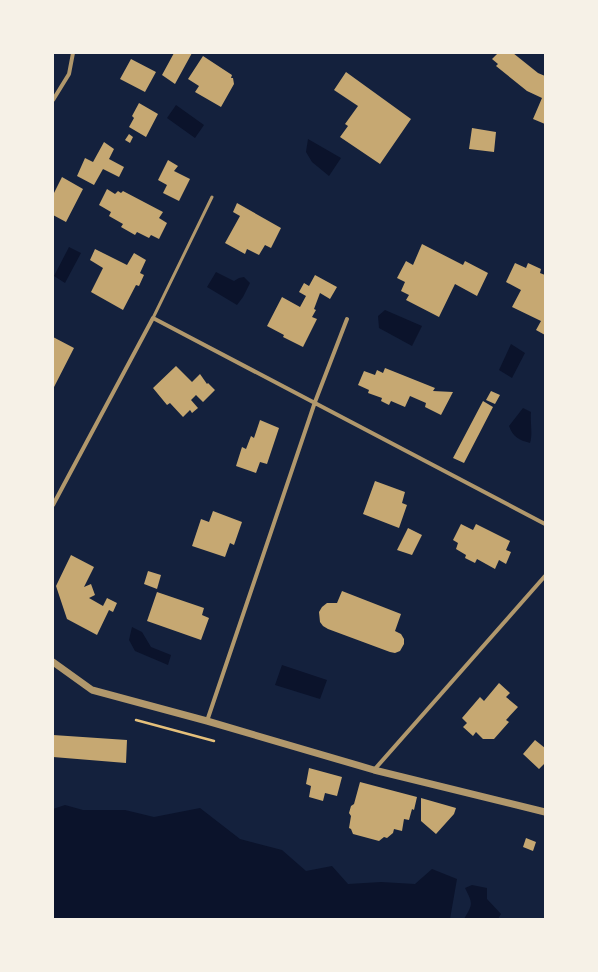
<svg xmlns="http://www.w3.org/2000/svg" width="598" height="972" font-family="'Sofia Sans Condensed',sans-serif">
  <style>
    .water { fill: #0b132b }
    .building { fill: #c6a872 }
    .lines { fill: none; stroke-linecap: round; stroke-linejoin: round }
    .path { stroke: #e5c07b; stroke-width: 2.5 }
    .service { stroke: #b1986c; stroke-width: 3 }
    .minor { stroke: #b1986c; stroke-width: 4 }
    .tertiary { stroke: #b1986c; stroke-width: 7 }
  </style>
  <rect width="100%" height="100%" fill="#14213d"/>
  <!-- water -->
  <path class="water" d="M 176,105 L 204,125 L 195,138 L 167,118 Z
    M 308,139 L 341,158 L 329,176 L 312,162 L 306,152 Z
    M 69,247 L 81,253 L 65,283 L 54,276 Z
    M 216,272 L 234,281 L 239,278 L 244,277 L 250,283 L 243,297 L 237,305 L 207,287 Z
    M 385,310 L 422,326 L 412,346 L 379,328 L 378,316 Z
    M 511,344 L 525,353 L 512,378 L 499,370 Z
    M 523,408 L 531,412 C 530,421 533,435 530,443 C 519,440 513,437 509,426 Z
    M 132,627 L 142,632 L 151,647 L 171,655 L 168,665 L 135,651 L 129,640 Z
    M 282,665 L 327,680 L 320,699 L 275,685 Z
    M 65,805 L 83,810 L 125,810 L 154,817 L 200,808 L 240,839 L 282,850 L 306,871 L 332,866 L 348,884 L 381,882 L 415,884 L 432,869 L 457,879 L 450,919 L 53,919 L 53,809 Z
    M 472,885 L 487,888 L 487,899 L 501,914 L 498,919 L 464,919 C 473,904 473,904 465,888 Z"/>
  <!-- building -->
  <path class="building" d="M 174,53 L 192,53 L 175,84 L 162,75 Z
    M 498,53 L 513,53 L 538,73 L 545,76 L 545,124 L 533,119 L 542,98 L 527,91 L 496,66 L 498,64 L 492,59 Z
    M 203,56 L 232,75 L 231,78 L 233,78 L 234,84 L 221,107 L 195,92 L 199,86 L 188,79 Z
    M 131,59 L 156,72 L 145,92 L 120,79 Z
    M 346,72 L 411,119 L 380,164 L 340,137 L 348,126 L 345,124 L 358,106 L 334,90 Z
    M 139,103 L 158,114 L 146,137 L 129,127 L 134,118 L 132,116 Z
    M 472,128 L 496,132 L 494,152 L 469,149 Z
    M 129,134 L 133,137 L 130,143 L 125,140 Z
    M 104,142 L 114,149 L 109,159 L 124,167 L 119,177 L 103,169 L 94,185 L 77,176 L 85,158 L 93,162 Z
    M 168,160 L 178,166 L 174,171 L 190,179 L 179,201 L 163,193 L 167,185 L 158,180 Z
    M 62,177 L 83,189 L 66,222 L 53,215 L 53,195 Z
    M 107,189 L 115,194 L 118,191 L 121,193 L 123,191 L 163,212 L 159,218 L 167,223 L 159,239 L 151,235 L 149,238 L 137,232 L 135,235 L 121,227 L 123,224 L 109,216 L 111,212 L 99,205 Z
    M 237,203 L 281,228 L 271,248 L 265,245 L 259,255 L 247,249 L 245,254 L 225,243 L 240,216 L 233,212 Z
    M 422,244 L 463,265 L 465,261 L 488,273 L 477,296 L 455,284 L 439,317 L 406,300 L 409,295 L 401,291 L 405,282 L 397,278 L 406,261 L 413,265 Z
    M 95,249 L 127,265 L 134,253 L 146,260 L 140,273 L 144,275 L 139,286 L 136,285 L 123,310 L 91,292 L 103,268 L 90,260 Z
    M 515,263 L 526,268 L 528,263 L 541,269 L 540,273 L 545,275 L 545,335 L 536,330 L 541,321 L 512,307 L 521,290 L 506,282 Z
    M 315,275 L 337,287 L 330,299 L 320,293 L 314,309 L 316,310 L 312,317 L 317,319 L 303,347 L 283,337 L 284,335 L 267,326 L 282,297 L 300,307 L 306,296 L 299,292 L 304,283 L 309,286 Z
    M 53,337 L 74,348 L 53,389 Z
    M 176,366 L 192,382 L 200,374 L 207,384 L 208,383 L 215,390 L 203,402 L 196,395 L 191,400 L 198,408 L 192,413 L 190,410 L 183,417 L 170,403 L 167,405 L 153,388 Z
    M 385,368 L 435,388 L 433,391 L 453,392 L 441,415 L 425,407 L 426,403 L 410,396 L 405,407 L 391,401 L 389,405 L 381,401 L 382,398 L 368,393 L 369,390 L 358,385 L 364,371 L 375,375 L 377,370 L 383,373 Z
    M 491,391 L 500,395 L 495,404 L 486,400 Z
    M 483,401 L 493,407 L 464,463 L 453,458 Z
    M 260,420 L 279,428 L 267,464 L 260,462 L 256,473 L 236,466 L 242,447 L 246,449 L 251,436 L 254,438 Z
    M 375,481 L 405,492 L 402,503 L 407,505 L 399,528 L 363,514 Z
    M 213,511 L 242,522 L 234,545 L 230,543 L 225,557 L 192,546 L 201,519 L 209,522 Z
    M 461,524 L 473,530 L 476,524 L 510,541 L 506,550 L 511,552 L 506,564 L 499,560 L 495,569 L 477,559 L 475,563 L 465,558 L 466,555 L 456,549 L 458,543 L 453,540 Z
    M 408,528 L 422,535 L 412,555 L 397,550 Z
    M 71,555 L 94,567 L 84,587 L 91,584 L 95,595 L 89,598 L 103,606 L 107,598 L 117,603 L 113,612 L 109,610 L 97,635 L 67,619 L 56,586 Z
    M 148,571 L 161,575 L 157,589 L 144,584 Z
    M 342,591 L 401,614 L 395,631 L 401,634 L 404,639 L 404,644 L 400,651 L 395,653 L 390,652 L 328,629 L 323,626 L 320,622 L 319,612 L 322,607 L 327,603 L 337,603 Z
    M 157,592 L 204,608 L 202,615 L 209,618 L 201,640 L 147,621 Z
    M 499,683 L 510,693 L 506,697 L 518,707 L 506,720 L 509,722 L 494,739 L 483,739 L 476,732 L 473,736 L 463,727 L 467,723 L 462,718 L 480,697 L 484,701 Z
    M 53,735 L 127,740 L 126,763 L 53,757 Z
    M 535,740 L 545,748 L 545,763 L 539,769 L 523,754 Z
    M 309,768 L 342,777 L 337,796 L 325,793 L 323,801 L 309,797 L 311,786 L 306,784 Z
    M 360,782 L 417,797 L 414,810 L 412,809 L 409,820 L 404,819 L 402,831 L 394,829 L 393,833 L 387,838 L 384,837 L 379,841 L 353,834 L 351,829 L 349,828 L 351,816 L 349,813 L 351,806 L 354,804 Z
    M 421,798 L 456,808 L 454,814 L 436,834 L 421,821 Z
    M 526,838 L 536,842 L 533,851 L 523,847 Z"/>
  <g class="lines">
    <!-- path -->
    <path class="path" d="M 136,720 L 214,741"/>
    <!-- service -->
    <path class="service" d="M 153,318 L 212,197"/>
    <!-- minor -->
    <path class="minor" d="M 53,100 L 69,74 L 73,53
      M 53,505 L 153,318 L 545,524
      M 207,721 L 315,402 L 347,319
      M 374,770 L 545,576"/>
    <!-- tertiary -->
    <path class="tertiary" d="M 53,662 L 92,690 L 207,721 L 374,770 L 545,812"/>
  </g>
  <!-- border -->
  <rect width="598" height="972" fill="none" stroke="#f6f1e7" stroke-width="108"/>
</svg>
